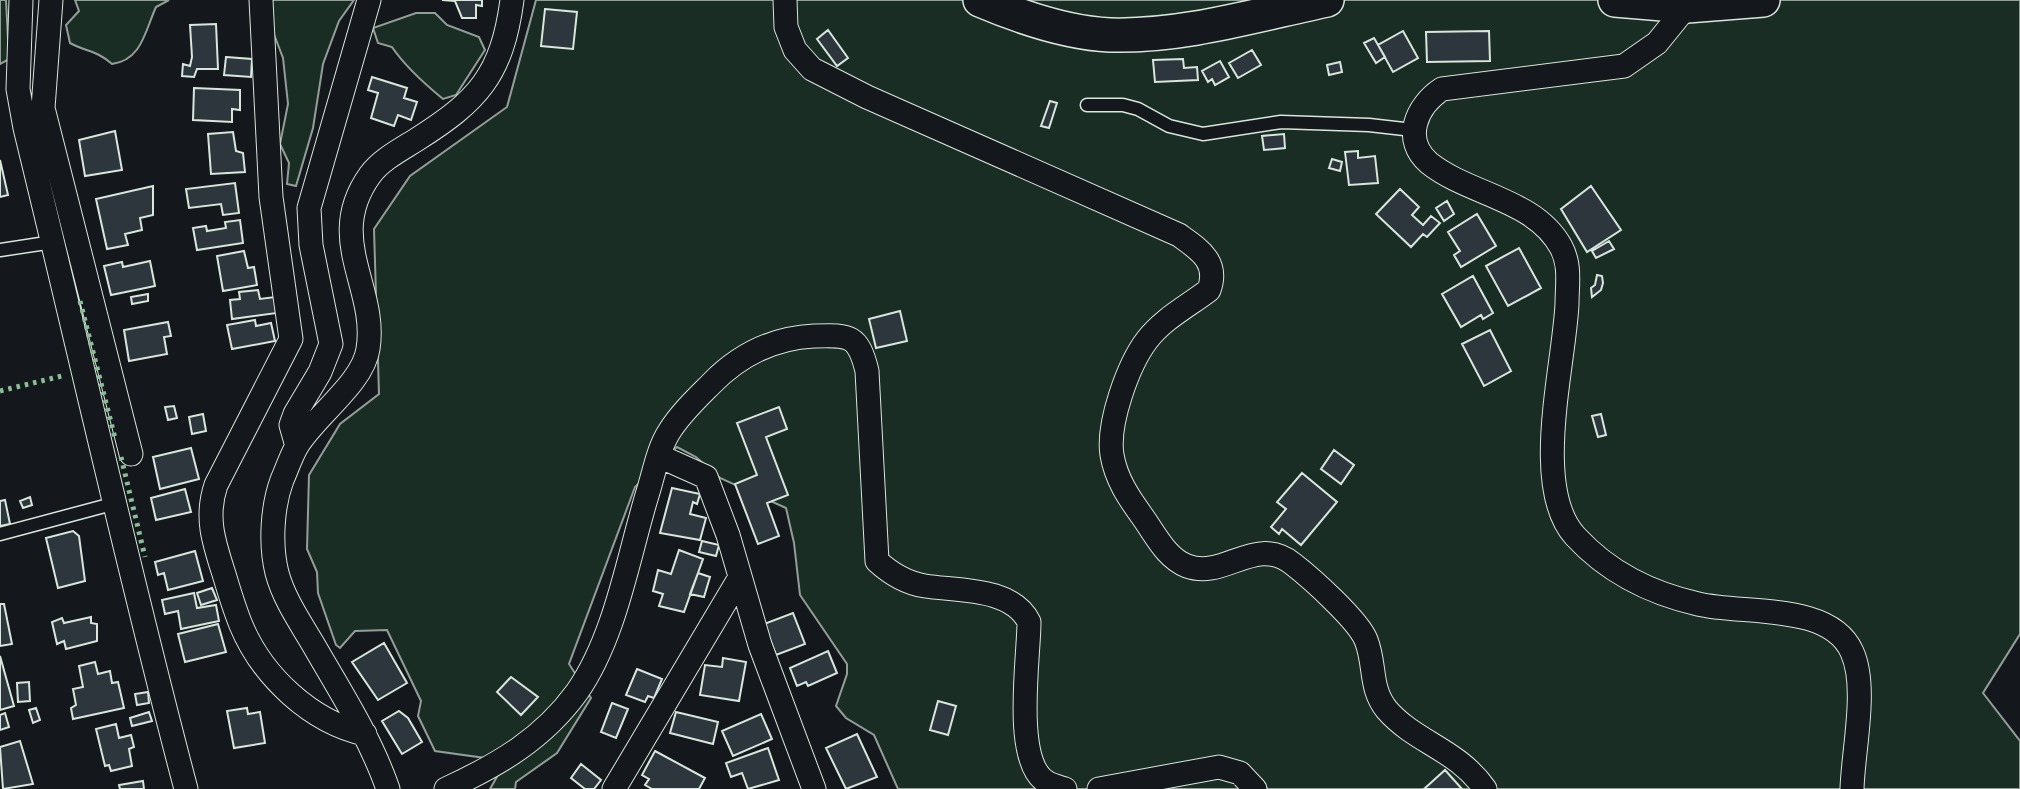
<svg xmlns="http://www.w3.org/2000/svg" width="2020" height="789" font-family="'Fira Sans',sans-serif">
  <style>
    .green { fill: #1a2d24; stroke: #939e99; stroke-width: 2 }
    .building { fill: #2c363c; stroke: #d8e6dc; stroke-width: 2 }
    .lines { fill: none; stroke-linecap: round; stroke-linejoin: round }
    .lane-casing { stroke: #d8e6dc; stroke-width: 15 }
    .street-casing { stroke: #d8e6dc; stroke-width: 25 }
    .secondary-casing { stroke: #d8e6dc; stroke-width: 36 }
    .lane { stroke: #14181c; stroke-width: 12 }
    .street { stroke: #14181c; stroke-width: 23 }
    .secondary { stroke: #14181c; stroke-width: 33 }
    .hedge { stroke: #8ac095; stroke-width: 5; stroke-dasharray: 3.5 5; stroke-linecap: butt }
  </style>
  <rect width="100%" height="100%" fill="#14181c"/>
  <!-- green -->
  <path class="green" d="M 0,0 L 6,0 L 9,59 L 0,64 Z
    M 75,0 L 169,0 L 156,7 C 145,31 142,60 112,64 C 96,50 87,52 70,43 L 66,25 L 79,11 Z
    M 270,0 L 354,0 L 339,21 L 323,64 L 313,128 L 296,186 L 287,184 L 289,163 L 280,144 L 288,104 L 283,58 L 267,16 Z
    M 536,0 L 2020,0 L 2020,634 L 1983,693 L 2020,741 L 2020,789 L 898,789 L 874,735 L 846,718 L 836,706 L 847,674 L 847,664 L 800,595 L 794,543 L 786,508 L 720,478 L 696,457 L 677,447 L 635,487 L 569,664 L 591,698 L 557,753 L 516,782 L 515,789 L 490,789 L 498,775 L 492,759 L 435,751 L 418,716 L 421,701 L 387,630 L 355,631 L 340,648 L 336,645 L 318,593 L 317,572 L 307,549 L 309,475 L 340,424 L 379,394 L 374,229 L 410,176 L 507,107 Z
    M 416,13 L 435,13 L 447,25 L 479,37 L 485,50 L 456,95 L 443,99 C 426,85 404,65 392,47 L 378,43 L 373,28 Z"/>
  <!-- building -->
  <path class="building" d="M 442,0 L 482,0 L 482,6 L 476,5 L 476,18 L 462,18 L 455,1 Z
    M 545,9 L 577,12 L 573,49 L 541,46 Z
    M 216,24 L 218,69 L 197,69 L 194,77 L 182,76 L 183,64 L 190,66 L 192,57 L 190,25 Z
    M 828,30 L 848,58 L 837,66 L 817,39 Z
    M 1403,31 L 1418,58 L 1393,72 L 1378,45 Z
    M 1489,31 L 1490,61 L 1427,62 L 1426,32 Z
    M 1374,38 L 1385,57 L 1376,63 L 1364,43 Z
    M 1252,50 L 1261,65 L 1238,78 L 1229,63 Z
    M 226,57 L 252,59 L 251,77 L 224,75 Z
    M 1183,59 L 1184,68 L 1197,67 L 1198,80 L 1155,82 L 1153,60 Z
    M 1220,61 L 1229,77 L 1215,85 L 1212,79 L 1208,82 L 1202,71 Z
    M 1340,62 L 1342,72 L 1329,75 L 1327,65 Z
    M 372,77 L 407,88 L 404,98 L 417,102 L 411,120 L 398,115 L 394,126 L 371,118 L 378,93 L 368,90 Z
    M 194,88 L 240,90 L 240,110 L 232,109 L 232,122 L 193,120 Z
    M 1050,101 L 1057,103 L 1049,128 L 1041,126 Z
    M 115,131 L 122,170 L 85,176 L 79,140 Z
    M 233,132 L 236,151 L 243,153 L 245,172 L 211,174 L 208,134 Z
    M 1284,134 L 1285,148 L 1264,150 L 1262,136 Z
    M 1358,151 L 1358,158 L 1375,156 L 1378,183 L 1349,185 L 1345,152 Z
    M 1332,159 L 1342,162 L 1340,171 L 1329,168 Z
    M 0,160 L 8,195 L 0,197 Z
    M 235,183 L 239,213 L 223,215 L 221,204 L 189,208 L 186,189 Z
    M 153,186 L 153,215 L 140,218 L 142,230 L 125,234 L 128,245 L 107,249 L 96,199 Z
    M 1591,186 L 1621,230 L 1587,252 L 1561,209 Z
    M 1400,189 L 1419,207 L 1412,215 L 1423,225 L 1431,216 L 1440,223 L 1427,237 L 1423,234 L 1411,247 L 1376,214 Z
    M 1447,201 L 1454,214 L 1444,221 L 1436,208 Z
    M 1477,214 L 1496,246 L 1461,267 L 1454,255 L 1460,251 L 1448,232 Z
    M 240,220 L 243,243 L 197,250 L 193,228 L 206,226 L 207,231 L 226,228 L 225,222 Z
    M 1609,241 L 1614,249 L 1596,258 L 1592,251 Z
    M 1519,248 L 1541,288 L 1508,306 L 1486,266 Z
    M 244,251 L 248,268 L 254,267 L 257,285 L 223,291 L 217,256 Z
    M 150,261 L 155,286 L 111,295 L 104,266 L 122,262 L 123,267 Z
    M 1597,275 L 1602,276 L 1603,283 L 1601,290 L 1592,297 L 1591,288 L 1595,285 Z
    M 1473,276 L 1493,313 L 1483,319 L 1481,315 L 1461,327 L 1442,294 Z
    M 258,290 L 260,299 L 275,297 L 277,313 L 232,319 L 230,300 L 240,299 L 239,292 Z
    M 148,294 L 148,301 L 132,304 L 131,297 Z
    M 900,311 L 907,341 L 876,348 L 869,319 Z
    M 255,320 L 256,326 L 271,323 L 275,341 L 232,349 L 227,325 Z
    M 168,322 L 171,336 L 164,337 L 167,354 L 129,361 L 124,330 Z
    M 1490,330 L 1511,371 L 1484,386 L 1462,344 Z
    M 174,406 L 177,418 L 168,420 L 165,407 Z
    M 779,407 L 787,429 L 766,437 L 788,495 L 767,503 L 779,536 L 758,544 L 735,484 L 757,475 L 737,423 Z
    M 203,414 L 206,431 L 192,434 L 189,417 Z
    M 1601,414 L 1606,435 L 1598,437 L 1592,416 Z
    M 191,448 L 199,479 L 160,489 L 153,457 Z
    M 1334,450 L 1354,465 L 1341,484 L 1321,469 Z
    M 1302,473 L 1337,502 L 1301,545 L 1282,529 L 1279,534 L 1271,527 L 1286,509 L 1277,502 Z
    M 672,488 L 700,494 L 697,504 L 693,502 L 690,514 L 706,518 L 700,540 L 660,533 Z
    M 185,489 L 191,512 L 156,520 L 151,498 Z
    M 30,497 L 32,505 L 23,508 L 20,501 Z
    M 5,500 L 10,524 L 0,526 L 0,501 Z
    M 73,531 L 79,536 L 85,581 L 58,588 L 46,538 Z
    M 702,541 L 719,545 L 716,556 L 699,552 Z
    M 679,550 L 703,559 L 684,612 L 659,606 L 663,594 L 653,591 L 658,570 L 671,574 Z
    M 195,551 L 203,581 L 168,590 L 164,573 L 158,575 L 155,562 Z
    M 698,573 L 710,577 L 704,597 L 690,594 Z
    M 212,588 L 217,600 L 201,605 L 197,593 Z
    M 194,593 L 197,608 L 216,605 L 219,621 L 181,629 L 178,611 L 165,614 L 162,600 Z
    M 0,604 L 4,604 L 12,644 L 0,646 Z
    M 793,613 L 805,644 L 776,655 L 764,624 Z
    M 91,617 L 91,623 L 97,624 L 97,641 L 66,649 L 64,641 L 57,644 L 52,622 L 62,618 L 64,623 Z
    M 218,624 L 226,652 L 185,662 L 178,634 Z
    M 384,643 L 407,683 L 378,700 L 352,662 Z
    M 828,651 L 837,673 L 808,686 L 806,682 L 797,686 L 790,668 Z
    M 0,656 L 14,706 L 0,710 Z
    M 723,658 L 746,662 L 739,701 L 700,695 L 705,665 L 722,667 Z
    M 95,662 L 98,674 L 110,671 L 112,683 L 118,682 L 124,708 L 73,719 L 71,708 L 76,705 L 73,689 L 83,687 L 79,666 Z
    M 637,669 L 662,679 L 654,698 L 648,696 L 645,702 L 626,695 Z
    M 511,677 L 538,697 L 521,715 L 497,692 Z
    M 29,682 L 30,701 L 18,702 L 17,683 Z
    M 148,692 L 149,703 L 137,705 L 135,694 Z
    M 938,701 L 956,706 L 948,735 L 930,730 Z
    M 612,703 L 628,709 L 616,738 L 601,732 Z
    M 36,708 L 40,720 L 33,723 L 29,710 Z
    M 247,708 L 248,714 L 260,712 L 265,743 L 234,748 L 227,711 Z
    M 399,711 L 408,718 L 422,742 L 402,754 L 382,721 Z
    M 149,712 L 152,721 L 132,726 L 130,718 Z
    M 676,712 L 718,722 L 713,744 L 670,733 Z
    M 5,713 L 9,727 L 0,730 L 0,715 Z
    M 761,714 L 772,739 L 733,756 L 722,731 Z
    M 116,724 L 119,738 L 131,735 L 134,747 L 129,749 L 132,766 L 111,771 L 109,765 L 105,766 L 96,729 Z
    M 857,734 L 877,777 L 846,789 L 826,748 Z
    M 20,741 L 33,784 L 3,789 L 0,747 Z
    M 768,748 L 779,780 L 748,789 L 742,773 L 731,777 L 726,763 Z
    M 655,751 L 705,778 L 699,789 L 652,789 L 645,785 L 649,779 L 642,775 Z
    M 581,764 L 601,780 L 594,789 L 585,789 L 571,778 Z
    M 1445,770 L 1462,789 L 1424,789 Z
    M 143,781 L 144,789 L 120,789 L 119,785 Z"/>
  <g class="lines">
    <!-- lane casing -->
    <g class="lane-casing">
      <path id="lane" d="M 1087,105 L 1123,105 L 1138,109 L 1169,126 L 1203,134 L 1281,122 L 1369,125 L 1413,130
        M 0,250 L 53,242
        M 0,534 L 116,503"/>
    </g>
    <!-- street casing -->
    <g class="street-casing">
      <path id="street" d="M 21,0 L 18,89 L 25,128 C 79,349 128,570 186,789
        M 51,0 L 43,108 L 131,454
        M 261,0 L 271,197 L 291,339 L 216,485 C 205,517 214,543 224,574 C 229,591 234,608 241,625 C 262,676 311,722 365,734
        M 785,0 L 786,27 L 795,50 L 812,69 L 867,97 L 1179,235 C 1200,250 1219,262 1209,290 C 1188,306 1163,319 1147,340 C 1128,365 1107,424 1112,455 C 1116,479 1129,498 1142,516 C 1155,534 1166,558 1187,566 C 1225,580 1255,534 1293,564 C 1311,578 1358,620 1366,640 C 1376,665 1369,688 1387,710 C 1416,743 1457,749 1485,789
        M 1687,6 L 1657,43 L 1624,66 L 1442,89 C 1416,106 1402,140 1429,163 C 1469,195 1535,199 1561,247 C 1571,265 1567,285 1567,304 C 1564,367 1531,487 1575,536 C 1609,573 1650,593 1698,604 C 1743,615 1830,602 1852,652 C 1868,687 1853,750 1852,789
        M 297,446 L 291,425 L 295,414 L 320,372 L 331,344 L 311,245 L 309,208 L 369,0
        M 659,456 L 706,477 L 728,535 L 760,645 L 814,789
        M 388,789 C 370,737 340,691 313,644 C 300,622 284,599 277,573 C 270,545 272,507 282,480 C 287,469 291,456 297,446 C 315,416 363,383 368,349 C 378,287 324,239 370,175 C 381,160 400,150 416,140 C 478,101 502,75 512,0
        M 446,789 C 498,765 543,739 577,692 C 616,636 628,557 648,492 C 654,473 658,449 669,432 C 680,414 697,398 711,384 C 740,354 773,338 814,336 C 849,335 858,334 867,371 L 877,561 C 890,573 906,583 925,586 C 957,591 1012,587 1029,622 C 1029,657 1013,759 1045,781 C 1050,785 1059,787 1065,789
        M 614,789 L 739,579
        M 1099,789 L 1219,767 L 1240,773 L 1255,789"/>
    </g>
    <!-- secondary casing -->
    <g class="secondary-casing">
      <path id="secondary" d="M 980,0 C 1020,17 1066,33 1110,35 C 1183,37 1256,15 1327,0
        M 1615,0 L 1687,6 L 1763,0"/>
    </g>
    <!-- lane -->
    <use href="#lane" class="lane"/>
    <!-- street -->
    <use href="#street" class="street"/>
    <!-- secondary -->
    <use href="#secondary" class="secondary"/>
    <!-- hedge -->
    <path class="hedge" d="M 80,301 L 115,438
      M 0,391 L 62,376
      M 121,457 L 145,557"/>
  </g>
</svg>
